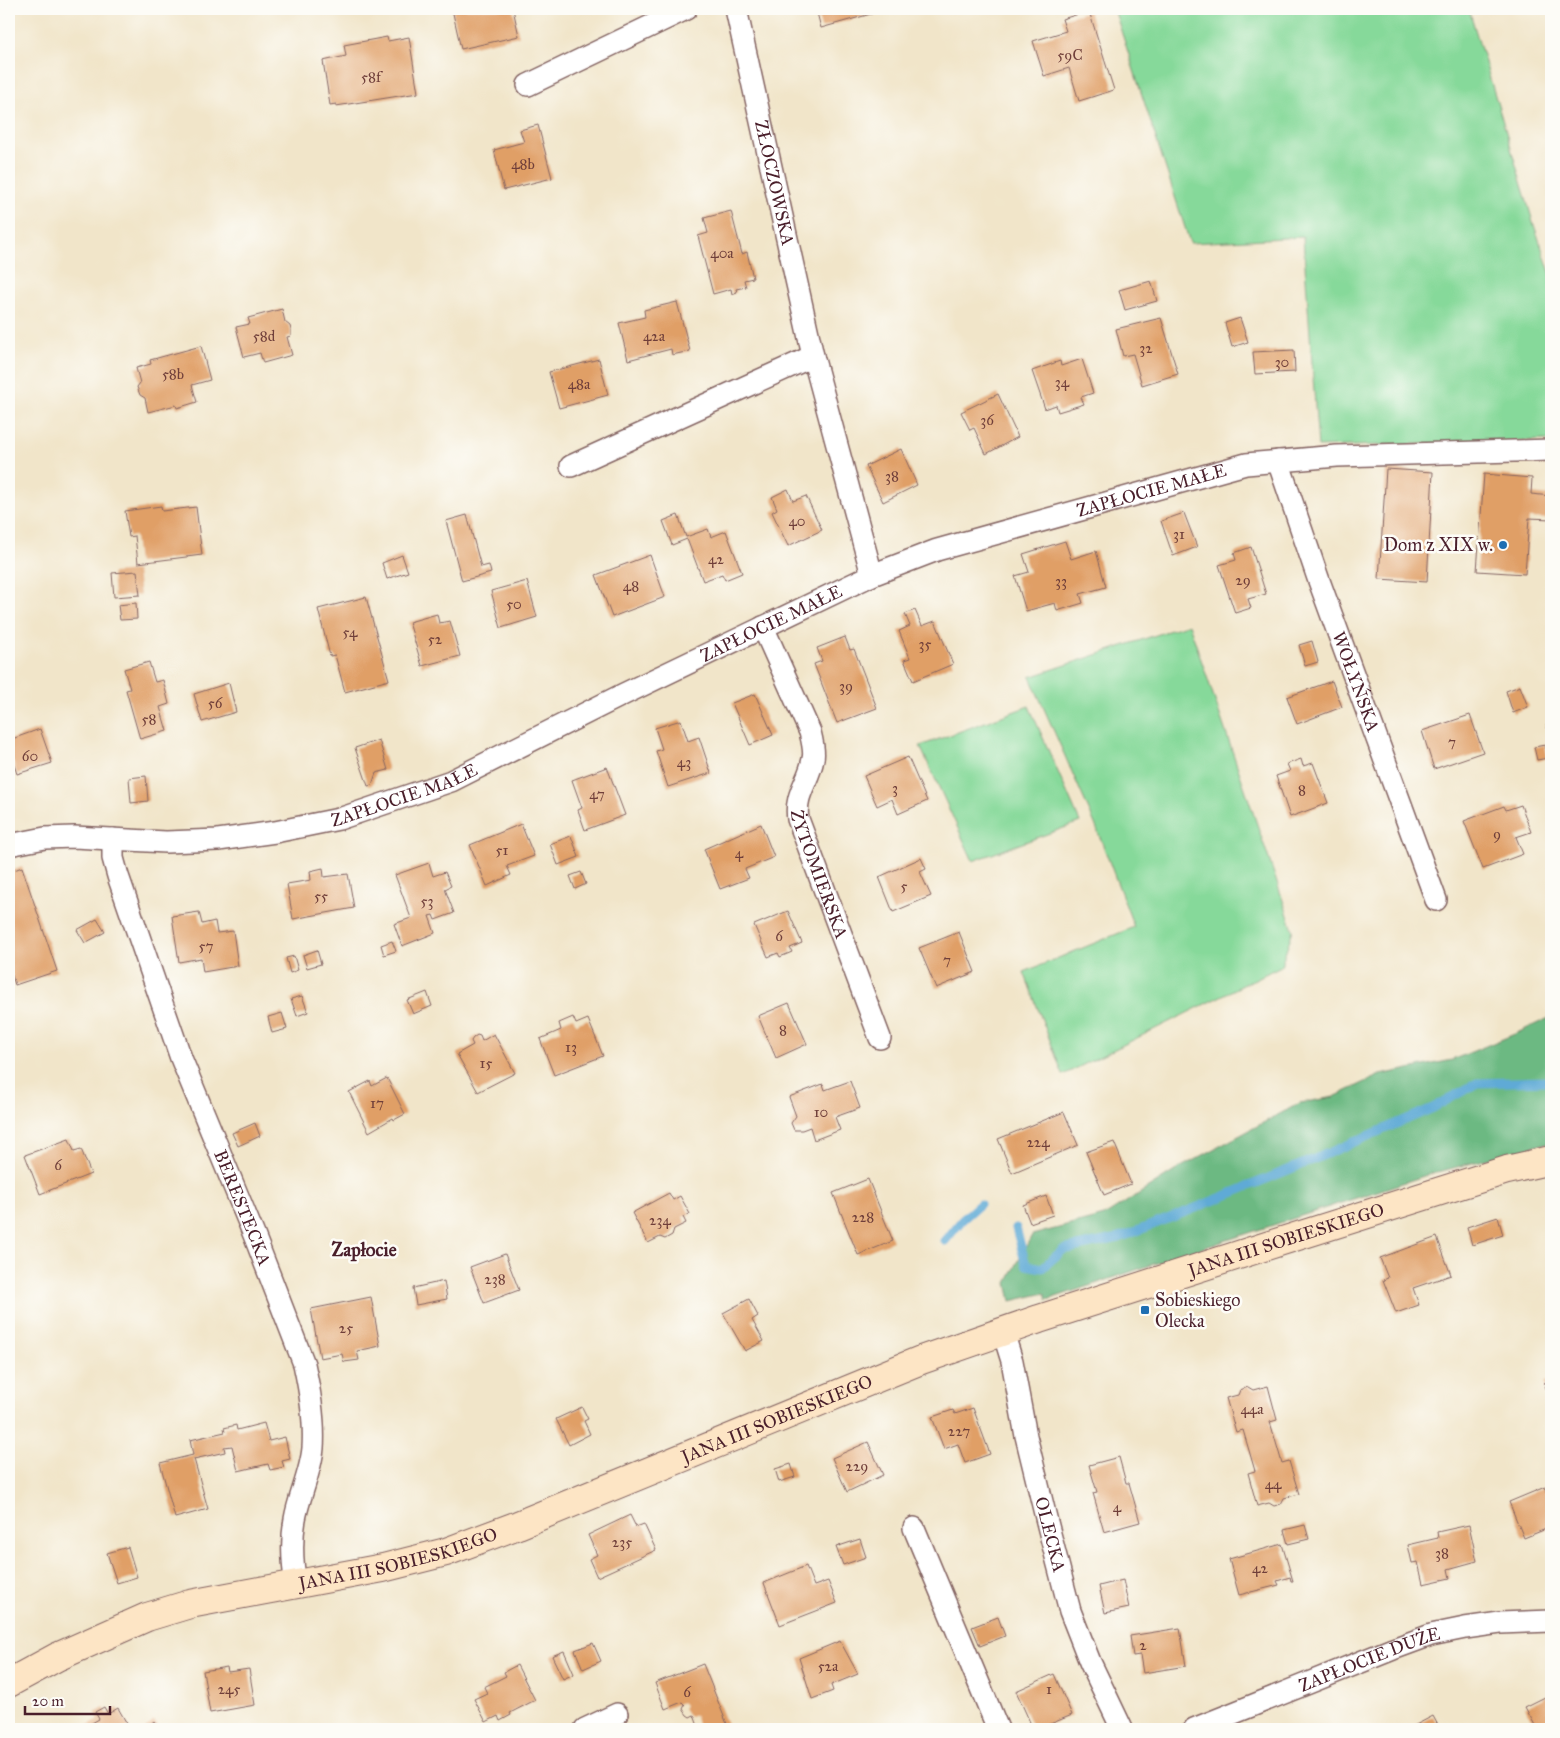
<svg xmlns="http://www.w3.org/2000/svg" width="1560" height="1738" font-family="'IM FELL Great Primer',serif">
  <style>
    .green { fill: #86d99a; stroke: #687c62 }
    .forest { fill: #6cb982; stroke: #5b6c56 }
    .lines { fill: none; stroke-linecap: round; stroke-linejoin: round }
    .stream { stroke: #5eaad6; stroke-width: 9 }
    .building { fill: #e09f66 }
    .street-casing { stroke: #846462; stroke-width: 24 }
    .secondary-casing { stroke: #846462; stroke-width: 30 }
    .street { stroke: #fff; stroke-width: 21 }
    .secondary { stroke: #fde5c5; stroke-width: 28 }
    .poi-dot { fill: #1f6fb2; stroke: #fdfcf7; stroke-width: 2 }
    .labels { text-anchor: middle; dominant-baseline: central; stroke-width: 5; stroke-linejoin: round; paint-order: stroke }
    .number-label { font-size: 15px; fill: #703f3a }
    .street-label { font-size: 18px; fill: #4a1f2b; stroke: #fdfcf7 }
    .poi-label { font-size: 18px; fill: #4a1f2b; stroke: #fdfcf7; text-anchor: end }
    .neighbourhood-label { font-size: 19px; font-weight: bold; fill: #4a1f2b; stroke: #fdfcf7 }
  </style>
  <rect width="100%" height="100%" fill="#fdfcf7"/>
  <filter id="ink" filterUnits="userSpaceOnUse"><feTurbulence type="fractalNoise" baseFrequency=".02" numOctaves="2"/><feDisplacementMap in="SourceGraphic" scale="10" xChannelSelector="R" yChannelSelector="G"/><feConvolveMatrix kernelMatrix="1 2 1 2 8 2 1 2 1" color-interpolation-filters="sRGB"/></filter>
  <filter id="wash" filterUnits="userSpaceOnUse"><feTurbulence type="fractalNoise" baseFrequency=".0096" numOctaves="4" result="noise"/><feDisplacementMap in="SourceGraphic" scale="20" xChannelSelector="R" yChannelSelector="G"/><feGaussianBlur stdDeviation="1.12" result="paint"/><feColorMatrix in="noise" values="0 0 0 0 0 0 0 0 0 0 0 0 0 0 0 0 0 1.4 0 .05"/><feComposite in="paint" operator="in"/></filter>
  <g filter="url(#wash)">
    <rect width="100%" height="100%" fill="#f1e5c9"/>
    <!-- green -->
    <path class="green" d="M 1114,9 L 1469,9 L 1534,225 L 1551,275 L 1551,440 L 1318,447 L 1303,237 L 1190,243 Z
      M 1189,624 L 1293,930 L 1281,966 L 1063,1075 L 1024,972 L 1134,927 L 1095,824 L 1030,677 Z
      M 1029,706 L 1080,822 L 973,861 L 920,746 Z"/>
    <!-- forest -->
    <path class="forest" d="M 1551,1017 L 1551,1142 L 1427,1175 L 1172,1258 L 1047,1300 L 1045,1293 L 1011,1301 L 1007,1283 L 1032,1235 L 1104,1216 L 1181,1167 L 1300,1103 L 1334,1097 L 1380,1075 L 1452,1060 L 1517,1033 Z"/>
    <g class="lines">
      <!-- stream -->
      <path class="stream" d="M 1016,1228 L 1026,1265 L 1042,1268 L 1063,1250 L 1119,1238 L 1193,1209 L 1310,1161 L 1433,1108 L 1477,1083 L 1551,1081
        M 945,1241 L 962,1220 L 980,1204"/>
    </g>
    <g id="blocks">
      <!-- building -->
      <path class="building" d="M 452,9 L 513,9 L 519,36 L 461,49 Z
        M 816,9 L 877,9 L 878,12 L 821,28 Z
        M 1089,11 L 1114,90 L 1079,101 L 1069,68 L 1044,76 L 1033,41 L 1066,31 L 1062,19 Z
        M 387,37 L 388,41 L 409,37 L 418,93 L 336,106 L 336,104 L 330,105 L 323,61 L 346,56 L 344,45 Z
        M 538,125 L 552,178 L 504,190 L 494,150 L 524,142 L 520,130 Z
        M 731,211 L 742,254 L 747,252 L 753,278 L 744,280 L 746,287 L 736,289 L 737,292 L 732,294 L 731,289 L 713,294 L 698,236 L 708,233 L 704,218 Z
        M 1151,281 L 1157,301 L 1125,310 L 1119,290 Z
        M 677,302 L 690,351 L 672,355 L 671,349 L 628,360 L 619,323 L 645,317 L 644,310 Z
        M 282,309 L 285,322 L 290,326 L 291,330 L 291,336 L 287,337 L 292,355 L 263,363 L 260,353 L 244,357 L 236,327 L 250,324 L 248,318 Z
        M 1161,318 L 1178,374 L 1142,385 L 1133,354 L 1123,356 L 1116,329 Z
        M 1240,318 L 1248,342 L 1232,347 L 1225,323 Z
        M 201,346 L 210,380 L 192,385 L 197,402 L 177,408 L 176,405 L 148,412 L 145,398 L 140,395 L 137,387 L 140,383 L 136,368 L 151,364 L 150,360 Z
        M 1294,350 L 1295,372 L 1255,374 L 1253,352 Z
        M 599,359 L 608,395 L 559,408 L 549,372 Z
        M 1082,359 L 1093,393 L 1081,397 L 1084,404 L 1058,412 L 1056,405 L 1045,409 L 1032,371 L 1060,361 L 1061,366 Z
        M 998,394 L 1018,437 L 986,454 L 974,428 L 970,430 L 961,412 Z
        M 901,449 L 917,485 L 883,502 L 866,466 Z
        M 1386,469 L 1433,472 L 1427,582 L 1379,579 Z
        M 1484,474 L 1532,478 L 1531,494 L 1551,496 L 1551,519 L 1529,518 L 1525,574 L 1477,571 Z
        M 788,489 L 793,501 L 806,496 L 822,530 L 788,546 L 772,512 L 777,509 L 772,497 Z
        M 161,506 L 162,511 L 196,507 L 202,555 L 138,563 L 135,536 L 129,537 L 125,511 Z
        M 1184,513 L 1197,547 L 1173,556 L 1161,521 Z
        M 467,515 L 481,567 L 489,565 L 491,573 L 462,581 L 446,521 Z
        M 678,515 L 686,537 L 708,529 L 711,537 L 726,531 L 742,573 L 725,580 L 722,574 L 703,581 L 687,539 L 672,545 L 663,521 Z
        M 1065,541 L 1071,559 L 1096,551 L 1106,587 L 1080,594 L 1083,603 L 1057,611 L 1055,603 L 1026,611 L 1015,576 L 1029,572 L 1023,554 Z
        M 1251,547 L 1266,594 L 1248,599 L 1251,608 L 1235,613 L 1219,565 L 1236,560 L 1234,553 Z
        M 402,555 L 408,572 L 387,579 L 382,563 Z
        M 650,555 L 665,597 L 612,617 L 596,575 Z
        M 137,571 L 140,595 L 114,597 L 112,573 Z
        M 527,581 L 537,617 L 501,628 L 491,591 Z
        M 366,597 L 389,680 L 345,692 L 335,655 L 330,656 L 318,609 Z
        M 136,603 L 137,619 L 120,620 L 118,605 Z
        M 915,610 L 922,626 L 935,621 L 953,664 L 913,681 L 904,660 L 910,658 L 899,631 L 910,626 L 905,614 Z
        M 437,614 L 439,623 L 450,621 L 460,656 L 422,666 L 409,622 Z
        M 845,637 L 850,650 L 854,649 L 877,708 L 837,723 L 814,664 L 822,661 L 817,648 Z
        M 1312,641 L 1318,662 L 1305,666 L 1299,645 Z
        M 149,662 L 155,682 L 163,680 L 169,704 L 160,707 L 167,731 L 140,739 L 126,690 L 130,689 L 124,669 Z
        M 1332,681 L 1342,707 L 1297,724 L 1287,697 Z
        M 229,683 L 236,712 L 202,722 L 194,694 Z
        M 1520,686 L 1528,707 L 1513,713 L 1506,691 Z
        M 755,694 L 773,735 L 750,745 L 732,703 Z
        M 1470,715 L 1483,752 L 1434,769 L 1422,731 Z
        M 681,720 L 688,741 L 699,737 L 711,773 L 668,787 L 656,751 L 662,749 L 655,728 Z
        M 1551,722 L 1551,736 L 1550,737 L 1546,724 Z
        M 40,729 L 52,763 L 17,774 L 9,750 L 9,740 Z
        M 379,740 L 388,770 L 376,773 L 372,785 L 368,786 L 355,748 Z
        M 1545,745 L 1548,758 L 1537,760 L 1534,747 Z
        M 908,757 L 927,801 L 898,814 L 892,799 L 877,806 L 864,776 Z
        M 1301,759 L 1303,766 L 1313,763 L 1328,803 L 1290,817 L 1276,776 L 1290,771 L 1287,764 Z
        M 607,767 L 625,815 L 585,830 L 578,810 L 582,808 L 572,780 Z
        M 146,776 L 148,801 L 131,803 L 129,778 Z
        M 1521,805 L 1531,832 L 1516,837 L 1523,854 L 1483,869 L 1464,821 L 1504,806 L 1506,810 Z
        M 521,824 L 534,856 L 507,866 L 511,875 L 487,886 L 470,845 Z
        M 761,824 L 774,857 L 745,869 L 749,878 L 720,889 L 704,849 Z
        M 571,836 L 579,857 L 558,865 L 550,844 Z
        M 921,858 L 926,869 L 920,872 L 931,896 L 893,912 L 879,877 Z
        M 429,863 L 433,876 L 445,872 L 451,886 L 445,889 L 454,913 L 435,920 L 433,915 L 429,916 L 435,933 L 402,946 L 394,924 L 411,918 L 395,875 Z
        M 22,867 L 57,971 L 15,985 L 9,966 L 9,872 Z
        M 323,868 L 324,877 L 348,874 L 354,908 L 293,919 L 287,884 L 311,880 L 310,871 Z
        M 581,872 L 586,884 L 575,889 L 570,876 Z
        M 788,911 L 802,943 L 790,948 L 792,952 L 780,957 L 778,953 L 768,957 L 754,925 Z
        M 199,912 L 202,924 L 215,921 L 217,933 L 233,931 L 238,966 L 203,972 L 201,958 L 179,962 L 172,916 Z
        M 97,919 L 105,932 L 85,943 L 77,930 Z
        M 959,932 L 975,972 L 936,988 L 919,948 Z
        M 392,941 L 396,951 L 384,955 L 381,945 Z
        M 317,950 L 321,964 L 307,968 L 303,955 Z
        M 294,956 L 298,970 L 290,973 L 286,958 Z
        M 427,992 L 432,1006 L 413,1014 L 407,1000 Z
        M 302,996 L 308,1012 L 297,1016 L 291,999 Z
        M 789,1003 L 807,1044 L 776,1058 L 758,1016 Z
        M 282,1013 L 287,1029 L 272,1033 L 268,1017 Z
        M 573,1017 L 576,1024 L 588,1019 L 603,1056 L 554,1075 L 540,1039 L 561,1030 L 559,1023 Z
        M 494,1034 L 515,1073 L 478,1092 L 457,1054 L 473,1045 L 471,1041 L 473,1038 L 477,1035 L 480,1036 L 482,1041 Z
        M 387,1078 L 405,1114 L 394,1120 L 393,1118 L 369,1132 L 349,1092 L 370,1081 L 372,1086 Z
        M 850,1081 L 860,1108 L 835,1117 L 840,1130 L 814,1140 L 810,1127 L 802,1130 L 794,1130 L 791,1123 L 796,1116 L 789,1097 L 823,1084 L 825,1090 Z
        M 1064,1112 L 1078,1145 L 1012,1173 L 998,1139 Z
        M 255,1123 L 260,1136 L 238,1146 L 232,1133 Z
        M 69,1139 L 74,1151 L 81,1149 L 91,1174 L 40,1194 L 25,1155 Z
        M 1114,1142 L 1131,1184 L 1104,1195 L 1086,1152 Z
        M 868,1179 L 893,1241 L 858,1255 L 833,1193 Z
        M 669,1193 L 673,1200 L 680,1196 L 690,1214 L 683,1217 L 686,1223 L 674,1229 L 672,1235 L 665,1239 L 660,1237 L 648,1243 L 632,1213 Z
        M 1046,1196 L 1053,1215 L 1030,1223 L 1023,1205 Z
        M 1498,1217 L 1503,1235 L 1472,1245 L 1467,1227 Z
        M 1437,1237 L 1451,1275 L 1413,1288 L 1419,1305 L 1396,1313 L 1383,1280 L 1388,1278 L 1380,1258 Z
        M 505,1254 L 519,1290 L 484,1303 L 470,1267 Z
        M 444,1281 L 447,1299 L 416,1305 L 413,1288 Z
        M 371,1297 L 380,1346 L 357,1351 L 359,1360 L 344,1362 L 342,1354 L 320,1358 L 311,1309 Z
        M 749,1299 L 758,1316 L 752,1320 L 764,1341 L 745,1351 L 723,1313 Z
        M 1551,1379 L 1551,1401 L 1544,1383 Z
        M 1268,1386 L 1277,1420 L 1270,1422 L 1282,1463 L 1289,1461 L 1299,1494 L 1284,1498 L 1281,1504 L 1274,1506 L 1269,1503 L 1257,1506 L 1248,1473 L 1255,1471 L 1243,1430 L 1236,1432 L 1226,1398 L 1238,1395 L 1240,1390 L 1248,1387 L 1253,1390 Z
        M 582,1407 L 588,1419 L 584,1421 L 590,1434 L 569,1445 L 556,1419 Z
        M 973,1408 L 990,1454 L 965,1463 L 958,1444 L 944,1449 L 932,1417 L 953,1410 L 955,1414 Z
        M 264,1423 L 269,1441 L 285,1437 L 290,1459 L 282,1461 L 284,1467 L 270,1470 L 268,1464 L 238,1471 L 232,1446 L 224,1447 L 225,1452 L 194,1459 L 208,1509 L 175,1518 L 160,1463 L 193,1455 L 190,1440 L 225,1432 L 224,1428 L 236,1425 L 237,1430 Z
        M 868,1442 L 883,1475 L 847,1492 L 832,1458 Z
        M 1119,1457 L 1126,1483 L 1129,1483 L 1140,1522 L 1104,1532 L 1093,1493 L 1097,1492 L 1089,1465 Z
        M 791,1464 L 795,1477 L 779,1482 L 775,1469 Z
        M 1545,1487 L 1551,1502 L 1551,1527 L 1524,1538 L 1509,1502 Z
        M 630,1515 L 636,1527 L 644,1524 L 656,1550 L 597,1577 L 589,1559 L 597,1555 L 588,1535 Z
        M 1305,1525 L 1309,1539 L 1288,1544 L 1284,1530 Z
        M 1469,1525 L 1477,1561 L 1448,1569 L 1450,1578 L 1423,1584 L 1418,1562 L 1412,1563 L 1408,1545 L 1438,1538 L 1437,1532 Z
        M 860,1539 L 866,1557 L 843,1565 L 836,1547 Z
        M 1282,1544 L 1293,1581 L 1291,1581 L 1290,1577 L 1277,1581 L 1279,1585 L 1239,1595 L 1229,1559 Z
        M 128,1547 L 137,1577 L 117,1583 L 107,1553 Z
        M 806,1566 L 814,1586 L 828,1581 L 837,1603 L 780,1625 L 764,1583 Z
        M 1123,1580 L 1129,1608 L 1105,1613 L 1099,1586 Z
        M 998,1617 L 1005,1636 L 980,1646 L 972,1627 Z
        M 1180,1628 L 1186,1666 L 1143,1673 L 1140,1655 L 1133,1656 L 1130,1636 Z
        M 840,1641 L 858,1674 L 831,1685 L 833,1691 L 812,1699 L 799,1658 Z
        M 593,1643 L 601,1661 L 583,1669 L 575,1650 Z
        M 564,1651 L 574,1674 L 563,1679 L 552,1656 Z
        M 703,1664 L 727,1724 L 714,1729 L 699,1729 L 694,1715 L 690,1717 L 687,1715 L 683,1709 L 685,1705 L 682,1702 L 665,1709 L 655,1683 Z
        M 517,1665 L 535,1700 L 510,1713 L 511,1715 L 500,1721 L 498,1716 L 486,1722 L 474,1699 L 487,1693 L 484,1687 L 506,1676 L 504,1672 Z
        M 227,1667 L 228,1672 L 249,1669 L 255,1705 L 210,1713 L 203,1671 Z
        M 1054,1674 L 1072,1715 L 1038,1729 L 1033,1729 L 1016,1691 Z
        M 1551,1694 L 1551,1729 L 1537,1729 L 1525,1707 Z
        M 104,1707 L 108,1714 L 118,1708 L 130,1729 L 84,1729 L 83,1728 L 99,1719 L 95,1712 Z
        M 1433,1716 L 1440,1729 L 1400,1729 L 1407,1726 L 1408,1729 Z
        M 154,1721 L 161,1729 L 145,1729 Z"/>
    </g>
  </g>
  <g filter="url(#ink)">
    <use href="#blocks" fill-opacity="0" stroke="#846462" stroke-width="1"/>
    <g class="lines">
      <!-- street casing -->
      <g class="street-casing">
        <g id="street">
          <path id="s1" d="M 736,9 L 813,356 L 872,575"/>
          <path d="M 528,85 L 686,9"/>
          <path id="s2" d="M 1278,461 L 1318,578 L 1436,900"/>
          <path d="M 571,466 L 813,356"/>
          <path id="s3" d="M 763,627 L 810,732 C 812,740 815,751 813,759 C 809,782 794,794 798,819 L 880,1038"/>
          <path id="s4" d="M 113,839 L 113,858 L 118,876 L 181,1058 L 254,1235 L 304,1364 C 310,1391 315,1420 313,1448 C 311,1472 299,1496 295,1519 C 291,1542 292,1562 296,1585"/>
          <path id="s5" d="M 9,845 L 45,838 L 74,837 L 166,842 L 218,840 L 275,832 L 339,819 L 451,781 L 624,694 L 872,575 L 937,550 L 1246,464 L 1337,456 L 1551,450"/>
          <path id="s6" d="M 1003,1332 L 1012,1361 L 1026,1436 L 1047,1522 L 1070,1611 L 1090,1662 L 1122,1729"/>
          <path d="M 914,1528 L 998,1729"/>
          <path d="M 585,1729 L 617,1714"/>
          <path id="s7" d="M 1194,1729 L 1393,1649 L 1431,1635 L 1465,1628 L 1500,1623 L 1551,1621"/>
        </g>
      </g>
      <!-- secondary casing -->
      <g class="secondary-casing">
        <g id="secondary">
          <path id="s8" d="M 9,1683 L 57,1657 L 147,1617 L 190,1604 L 383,1568 L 446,1552 L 518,1525 L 921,1360 L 1039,1319 L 1279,1242 L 1507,1170 L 1551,1160"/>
        </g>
      </g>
      <!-- street -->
      <use href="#street" class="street"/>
      <!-- secondary -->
      <use href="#secondary" class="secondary"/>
    </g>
  </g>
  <!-- markers -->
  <g class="poi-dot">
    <circle cx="1503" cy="545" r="5"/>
    <rect x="1140" y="1305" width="10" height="10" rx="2.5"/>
  </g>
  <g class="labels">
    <!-- number labels -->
    <g class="number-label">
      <text x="1070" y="55">59C</text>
      <text x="371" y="77">58f</text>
      <text x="523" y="164">48b</text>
      <text x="722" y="253">40a</text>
      <text x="264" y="336">58d</text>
      <text x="654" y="336">42a</text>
      <text x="1146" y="348">32</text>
      <text x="1282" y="362">30</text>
      <text x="173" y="374">58b</text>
      <text x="1062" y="382">34</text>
      <text x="579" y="384">48a</text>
      <text x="987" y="420">36</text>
      <text x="892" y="476">38</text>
      <text x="797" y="521">40</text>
      <text x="1179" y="534">31</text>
      <text x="716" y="559">42</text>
      <text x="1243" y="580">29</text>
      <text x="1061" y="581">33</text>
      <text x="631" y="586">48</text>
      <text x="514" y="604">50</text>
      <text x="350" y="632">54</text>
      <text x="435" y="639">52</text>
      <text x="925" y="644">35</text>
      <text x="846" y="686">39</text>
      <text x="215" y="703">56</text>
      <text x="149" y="719">58</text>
      <text x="1452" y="742">7</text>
      <text x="30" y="756">60</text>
      <text x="684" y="762">43</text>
      <text x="895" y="788">3</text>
      <text x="1302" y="790">8</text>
      <text x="597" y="794">47</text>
      <text x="1497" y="834">9</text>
      <text x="502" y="850">51</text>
      <text x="739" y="853">4</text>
      <text x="904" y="886">5</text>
      <text x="321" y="896">55</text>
      <text x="427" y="901">53</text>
      <text x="779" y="936">6</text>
      <text x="206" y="946">57</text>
      <text x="947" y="960">7</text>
      <text x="783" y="1030">8</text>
      <text x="571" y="1047">13</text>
      <text x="486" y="1063">15</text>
      <text x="377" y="1103">17</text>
      <text x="821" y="1112">10</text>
      <text x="1038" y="1142">224</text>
      <text x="58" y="1165">6</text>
      <text x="863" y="1217">228</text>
      <text x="660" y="1220">234</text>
      <text x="495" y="1279">238</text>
      <text x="346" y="1328">25</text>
      <text x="1252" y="1409">44a</text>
      <text x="959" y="1431">227</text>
      <text x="857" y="1466">229</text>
      <text x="1273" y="1484">44</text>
      <text x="1117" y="1507">4</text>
      <text x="622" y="1542">235</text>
      <text x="1442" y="1553">38</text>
      <text x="1260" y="1568">42</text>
      <text x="1143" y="1645">2</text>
      <text x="828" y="1666">52a</text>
      <text x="229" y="1689">245</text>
      <text x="1049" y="1689">1</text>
      <text x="687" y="1692">6</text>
    </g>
    <!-- street labels -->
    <g class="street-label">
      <text stroke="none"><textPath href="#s1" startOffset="178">ZŁOCZOWSKA</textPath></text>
      <text stroke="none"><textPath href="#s5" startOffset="1212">ZAPŁOCIE MAŁE</textPath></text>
      <text stroke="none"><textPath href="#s5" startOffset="808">ZAPŁOCIE MAŁE</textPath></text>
      <text stroke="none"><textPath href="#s2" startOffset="234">WOŁYŃSKA</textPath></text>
      <text stroke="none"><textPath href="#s5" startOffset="402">ZAPŁOCIE MAŁE</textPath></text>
      <text stroke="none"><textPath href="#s3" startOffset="264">ŻYTOMIERSKA</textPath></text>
      <text stroke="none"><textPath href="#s4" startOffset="392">BERESTECKA</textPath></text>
      <text stroke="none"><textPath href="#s8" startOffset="1356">JANA III SOBIESKIEGO</textPath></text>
      <text stroke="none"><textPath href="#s8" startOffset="816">JANA III SOBIESKIEGO</textPath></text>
      <text stroke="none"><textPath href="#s6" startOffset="208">OLECKA</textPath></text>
      <text stroke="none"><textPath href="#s8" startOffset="411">JANA III SOBIESKIEGO</textPath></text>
      <text stroke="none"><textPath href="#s7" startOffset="189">ZAPŁOCIE DUŻE</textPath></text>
    </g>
    <!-- poi labels -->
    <g class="poi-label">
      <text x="1493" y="545">Dom z XIX w.</text>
      <text x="1155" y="1300" text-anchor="start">Sobieskiego<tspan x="1155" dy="21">Olecka</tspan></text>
    </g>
    <!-- neighbourhood labels -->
    <g class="neighbourhood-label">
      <text x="364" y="1249">Zapłocie</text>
    </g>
  </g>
  <!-- margin -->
  <rect width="1560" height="1738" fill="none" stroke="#fdfcf7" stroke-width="30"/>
  <!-- scale -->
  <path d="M25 1706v8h85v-8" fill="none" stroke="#4a1f2b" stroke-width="2.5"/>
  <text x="32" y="1706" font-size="15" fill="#4a1f2b" stroke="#fdfcf7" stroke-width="4" paint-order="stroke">20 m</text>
</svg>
